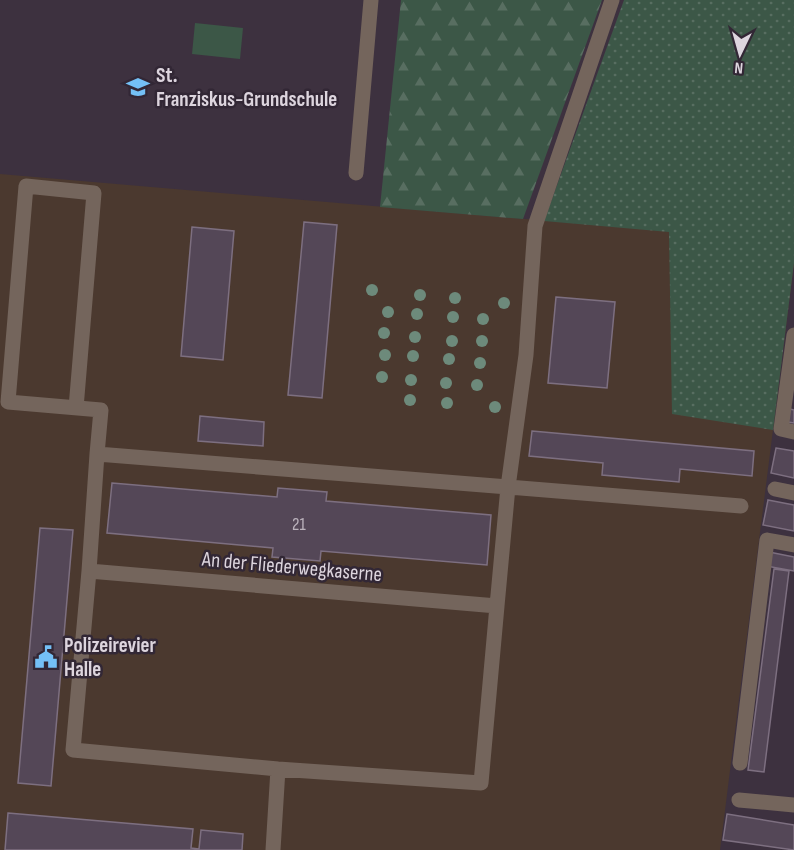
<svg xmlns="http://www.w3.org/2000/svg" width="794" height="850" font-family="'Sofia Sans Condensed',sans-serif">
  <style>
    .commercial { fill: #4b392f }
    .grass { fill: url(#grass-dots) }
    .forest { fill: url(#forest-firs) }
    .pitch { fill: #3c5747 }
    .building { fill: #544757; stroke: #7d6f80; stroke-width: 1.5 }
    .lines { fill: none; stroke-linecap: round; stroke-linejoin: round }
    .minor { stroke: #74655c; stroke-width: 15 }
    .tree { fill: #6d8a7b }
    .labels { text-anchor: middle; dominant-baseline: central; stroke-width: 5; stroke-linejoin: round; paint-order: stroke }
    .number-label { font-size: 18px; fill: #bbb2bc }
    .poi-label { font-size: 21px; font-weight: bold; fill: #ddd5de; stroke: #322735; text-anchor: start }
    .street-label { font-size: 21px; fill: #ddd5de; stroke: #322735 }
  </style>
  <defs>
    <pattern id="grass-dots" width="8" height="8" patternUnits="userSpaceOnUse" patternTransform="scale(1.5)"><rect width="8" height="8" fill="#3c5747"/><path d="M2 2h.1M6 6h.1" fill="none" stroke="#586e61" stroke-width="1.8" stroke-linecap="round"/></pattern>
    <pattern id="forest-firs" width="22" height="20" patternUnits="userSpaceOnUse" patternTransform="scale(1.5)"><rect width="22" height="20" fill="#3c5747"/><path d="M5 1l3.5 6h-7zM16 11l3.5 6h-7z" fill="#586e61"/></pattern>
  </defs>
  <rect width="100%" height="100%" fill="#3d313f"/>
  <!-- commercial -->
  <path class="commercial" d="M 0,174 L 794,242 L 794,263 L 720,850 L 0,850 Z"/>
  <!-- grass -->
  <path class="grass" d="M 624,0 L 794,0 L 794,263 L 773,430 L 672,414 L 669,232 L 544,221 Z"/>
  <!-- forest -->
  <path class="forest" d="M 401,0 L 602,0 L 523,219 L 380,207 Z"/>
  <!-- pitch -->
  <path class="pitch" d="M 195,23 L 243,28 L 240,59 L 192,54 Z"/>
  <!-- building -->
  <path class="building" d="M 304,222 L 337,225 L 322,398 L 288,395 Z
    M 192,227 L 234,231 L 223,360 L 181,356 Z
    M 556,297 L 615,302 L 607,388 L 548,383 Z
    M 790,409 L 794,410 L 794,423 L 788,422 Z
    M 200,416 L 264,422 L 263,446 L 198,441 Z
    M 532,431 L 754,451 L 752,476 L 680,469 L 679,482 L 602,475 L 603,463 L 529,456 Z
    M 776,448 L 794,451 L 794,478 L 771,473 Z
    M 112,483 L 277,497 L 278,488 L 327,492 L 326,501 L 491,515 L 487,565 L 321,551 L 320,561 L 272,557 L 273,548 L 107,533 Z
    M 768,500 L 794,505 L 794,531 L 763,525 Z
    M 40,528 L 73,530 L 51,786 L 18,783 Z
    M 769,552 L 794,557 L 794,571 L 766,566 Z
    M 774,569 L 789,571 L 764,772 L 748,770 Z
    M 8,813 L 193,829 L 191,848 L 199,849 L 201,830 L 243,834 L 242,850 L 5,850 Z
    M 727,814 L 794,825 L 794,850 L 723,840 Z"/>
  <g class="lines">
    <!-- minor -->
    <path class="minor" d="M 612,0 L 535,226 L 526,355 L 508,487 L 741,506
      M 356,173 L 371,0
      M 794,335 L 781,429 L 794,432
      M 76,408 L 94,193 L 26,186 L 8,402 L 101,410 L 97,454
      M 775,489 L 794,493
      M 89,571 L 497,606 L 481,783 L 278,769 L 73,750 Z
      M 89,571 L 97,454 L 508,487 L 497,606
      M 740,763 L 767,540 L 794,545
      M 739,800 L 794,805
      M 273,850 L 278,769"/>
  </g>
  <!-- trees -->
  <g class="tree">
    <circle cx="372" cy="290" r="6"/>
    <circle cx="420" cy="295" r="6"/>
    <circle cx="455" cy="298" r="6"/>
    <circle cx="504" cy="303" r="6"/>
    <circle cx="388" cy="312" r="6"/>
    <circle cx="417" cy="314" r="6"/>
    <circle cx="453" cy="317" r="6"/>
    <circle cx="483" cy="319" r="6"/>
    <circle cx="384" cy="333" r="6"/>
    <circle cx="415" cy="337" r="6"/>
    <circle cx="452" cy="341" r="6"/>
    <circle cx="482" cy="341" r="6"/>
    <circle cx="385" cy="355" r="6"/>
    <circle cx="413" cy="356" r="6"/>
    <circle cx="449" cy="359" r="6"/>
    <circle cx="480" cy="363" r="6"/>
    <circle cx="382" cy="377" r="6"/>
    <circle cx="411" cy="380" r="6"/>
    <circle cx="446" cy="383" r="6"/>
    <circle cx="477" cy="385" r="6"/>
    <circle cx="410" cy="400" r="6"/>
    <circle cx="447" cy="403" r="6"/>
    <circle cx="495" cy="407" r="6"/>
  </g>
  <!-- icons -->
  <defs>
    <g id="school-bare" transform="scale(1.8)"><path d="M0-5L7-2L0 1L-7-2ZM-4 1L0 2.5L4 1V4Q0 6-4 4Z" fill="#74c0f6" stroke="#322735" stroke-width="2.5" paint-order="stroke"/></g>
    <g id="civic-bare" transform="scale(1.8)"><path d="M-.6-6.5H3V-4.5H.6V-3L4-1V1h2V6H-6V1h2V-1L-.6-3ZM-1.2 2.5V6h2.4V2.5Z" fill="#74c0f6" stroke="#322735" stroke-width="2.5" paint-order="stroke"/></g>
  </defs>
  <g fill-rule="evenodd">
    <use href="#school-bare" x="138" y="87"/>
    <use href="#civic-bare" x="46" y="657"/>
  </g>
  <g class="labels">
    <!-- number labels -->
    <g class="number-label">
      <text x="299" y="524">21</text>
    </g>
    <!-- poi labels -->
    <g class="poi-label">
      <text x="156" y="75">St.<tspan x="156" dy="24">Franziskus-Grundschule</tspan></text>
      <text x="64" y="645">Polizeirevier<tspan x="64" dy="24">Halle</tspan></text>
    </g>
    <!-- street labels -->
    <g class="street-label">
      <text transform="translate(292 567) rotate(5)">An der Fliederwegkaserne</text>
    </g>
  </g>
  <!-- north arrow -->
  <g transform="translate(740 54) rotate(185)" stroke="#322735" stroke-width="4.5" paint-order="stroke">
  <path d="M0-4.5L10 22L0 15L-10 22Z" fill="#ddd5de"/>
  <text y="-9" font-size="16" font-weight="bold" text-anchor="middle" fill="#ddd5de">N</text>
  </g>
</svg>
